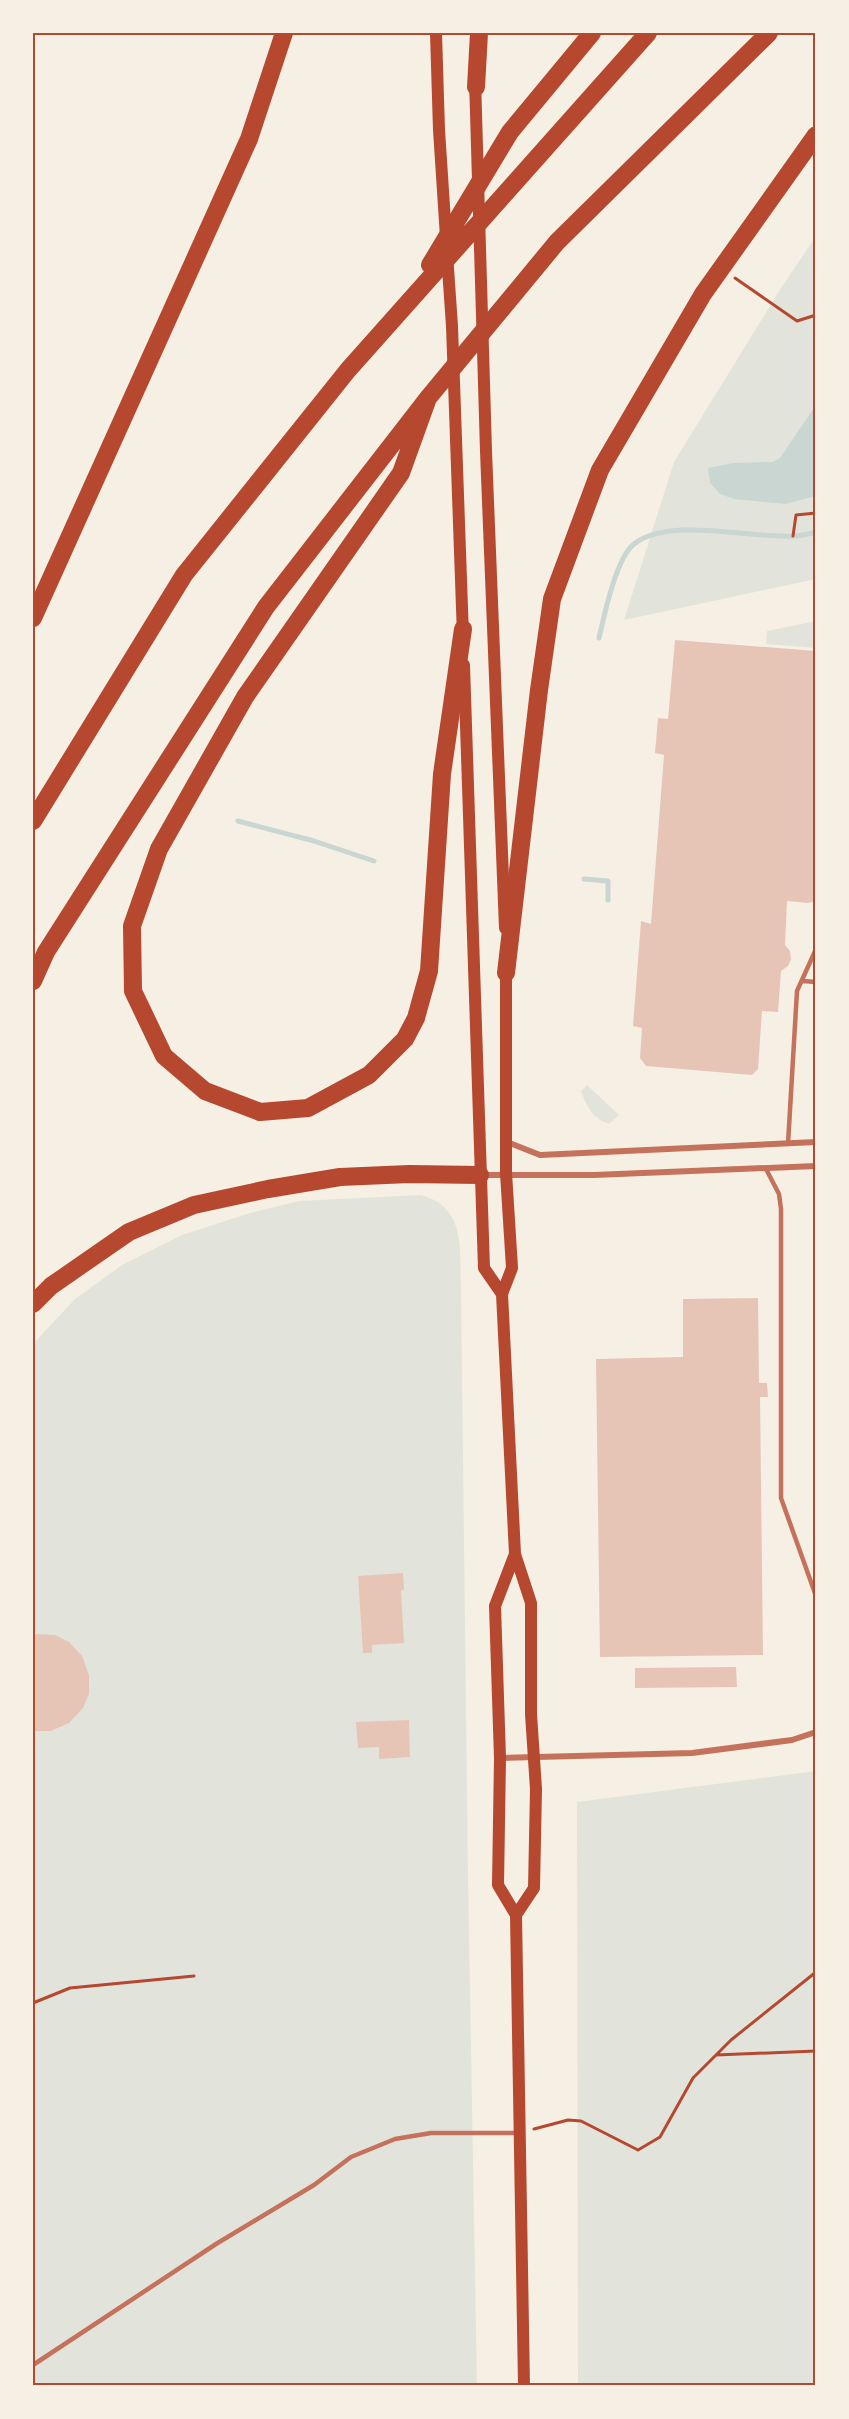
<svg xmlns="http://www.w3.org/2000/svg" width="849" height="2419" font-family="Cabin,sans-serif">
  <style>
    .green { fill: #e2e4dc }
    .water { fill: #c9d6d2 }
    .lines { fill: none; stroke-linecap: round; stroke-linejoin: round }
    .stream { stroke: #c9d6d2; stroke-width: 5 }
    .building { fill: #e6c5b7 }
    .path { stroke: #b5482f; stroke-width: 3 }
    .service { stroke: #c5725c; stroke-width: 4.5 }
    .minor { stroke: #c5725c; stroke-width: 6 }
    .secondary { stroke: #b5482f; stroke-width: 12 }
    .motorway { stroke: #b5482f; stroke-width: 18 }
    .neatline { fill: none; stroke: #b5482f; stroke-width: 2 }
  </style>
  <rect width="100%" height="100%" fill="#f6efe4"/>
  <!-- green -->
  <path class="green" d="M 816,236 L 816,579 L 624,620 L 674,462 L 781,288 Z
    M 816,621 L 816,648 L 766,644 L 767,631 Z
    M 587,1085 L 619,1115 L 609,1124 C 593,1118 587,1108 581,1091 Z
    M 421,1195 C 467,1207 459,1250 461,1288 L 468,1877 L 477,2386 L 33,2386 L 33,1344 L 75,1299 L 122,1265 L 182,1235 L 250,1213 L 299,1201 Z
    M 816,1771 L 816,2386 L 578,2386 L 577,1802 Z"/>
  <!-- water -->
  <path class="water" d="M 816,405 L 816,496 L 785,504 L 734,499 L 720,494 L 710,483 L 708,468 L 733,463 L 773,462 L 780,458 Z"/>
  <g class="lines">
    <!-- stream -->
    <path class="stream" d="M 599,638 C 604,616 616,558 634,544 C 671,516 749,539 793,536 C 801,536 809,534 816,532
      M 238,821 L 314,841 L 374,861
      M 584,879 L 608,881 L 608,900"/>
  </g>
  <!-- building -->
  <path class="building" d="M 675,640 L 816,651 L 816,901 L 808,903 L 787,901 L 785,945 L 790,951 L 791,959 L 788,966 L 781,971 L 778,1012 L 762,1011 L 758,1069 L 752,1075 L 646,1066 L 640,1058 L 642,1028 L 633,1026 L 641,921 L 651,924 L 664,755 L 655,753 L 658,718 L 668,719 Z
    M 758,1298 L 759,1383 L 767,1383 L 768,1397 L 760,1397 L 763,1655 L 600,1657 L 596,1359 L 683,1357 L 683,1299 Z
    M 403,1573 L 404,1590 L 401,1590 L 404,1643 L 372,1645 L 372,1653 L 363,1653 L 358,1576 Z
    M 33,1634 L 55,1635 L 69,1642 L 82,1656 L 89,1675 L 89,1694 L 83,1708 L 69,1723 L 51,1731 L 33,1731 Z
    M 736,1667 L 737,1687 L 635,1688 L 635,1668 Z
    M 409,1720 L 410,1757 L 379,1759 L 379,1747 L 358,1748 L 356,1722 Z"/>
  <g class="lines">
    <!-- path -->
    <path class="path" d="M 735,278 L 797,321 L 816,315
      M 793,536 L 796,515 L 816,513
      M 33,2003 L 70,1988 L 194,1976
      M 716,2055 L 816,2051
      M 534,2129 L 568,2120 L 581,2121 L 638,2150 L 660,2137 L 693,2078 L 731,2040 L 816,1972"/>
    <!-- service -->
    <path class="service" d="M 803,981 L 816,982
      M 788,1144 L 797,991 L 816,949
      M 766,1169 L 779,1194 L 781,1209 L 781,1498 L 816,1596
      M 33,2365 L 216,2244 L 314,2185 L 351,2157 L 395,2139 L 431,2133 L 519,2133"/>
    <!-- minor -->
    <path class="minor" d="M 507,1142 L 540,1155 L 816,1142
      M 483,1175 L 594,1175 L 816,1166
      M 500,1758 L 692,1753 L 792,1740 L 816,1732"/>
    <!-- secondary -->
    <path class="secondary" d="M 436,33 L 439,130 L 446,237
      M 475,79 L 486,451 L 505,928
      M 447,254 L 452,326 L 463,636
      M 464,665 L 484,1268 L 502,1294
      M 506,967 L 506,1173 L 512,1268 L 502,1294 L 515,1554 L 531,1603 L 531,1714 L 536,1789 L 534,1888 L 516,1915
      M 515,1554 L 495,1606 L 500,1758 L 498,1885 L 516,1915 L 524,2386"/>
    <!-- motorway -->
    <path class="motorway" d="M 476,87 L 479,33
      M 430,265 L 510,132 L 592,33
      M 428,398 L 401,473 L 245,697 L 159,849 L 132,926 L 133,991 L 164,1056 L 205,1091 L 260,1112 L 308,1108 L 369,1075 L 405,1039 L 416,1018 L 429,971 L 442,774 L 463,629
      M 33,618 L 249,139 L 284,33
      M 33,821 L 184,575 L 348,370 L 648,33
      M 506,973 L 539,690 L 552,599 L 600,470 L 703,294 L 816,135
      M 33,981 L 46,952 L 266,607 L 428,398 L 557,242 L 769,33
      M 33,1304 L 51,1286 L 129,1232 L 194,1205 L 268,1189 L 340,1177 L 409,1174 L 480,1175"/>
  </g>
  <!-- border -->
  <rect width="849" height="2419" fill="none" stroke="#f6efe4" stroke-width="69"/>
  <rect x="34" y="34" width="780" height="2350" class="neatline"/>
</svg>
